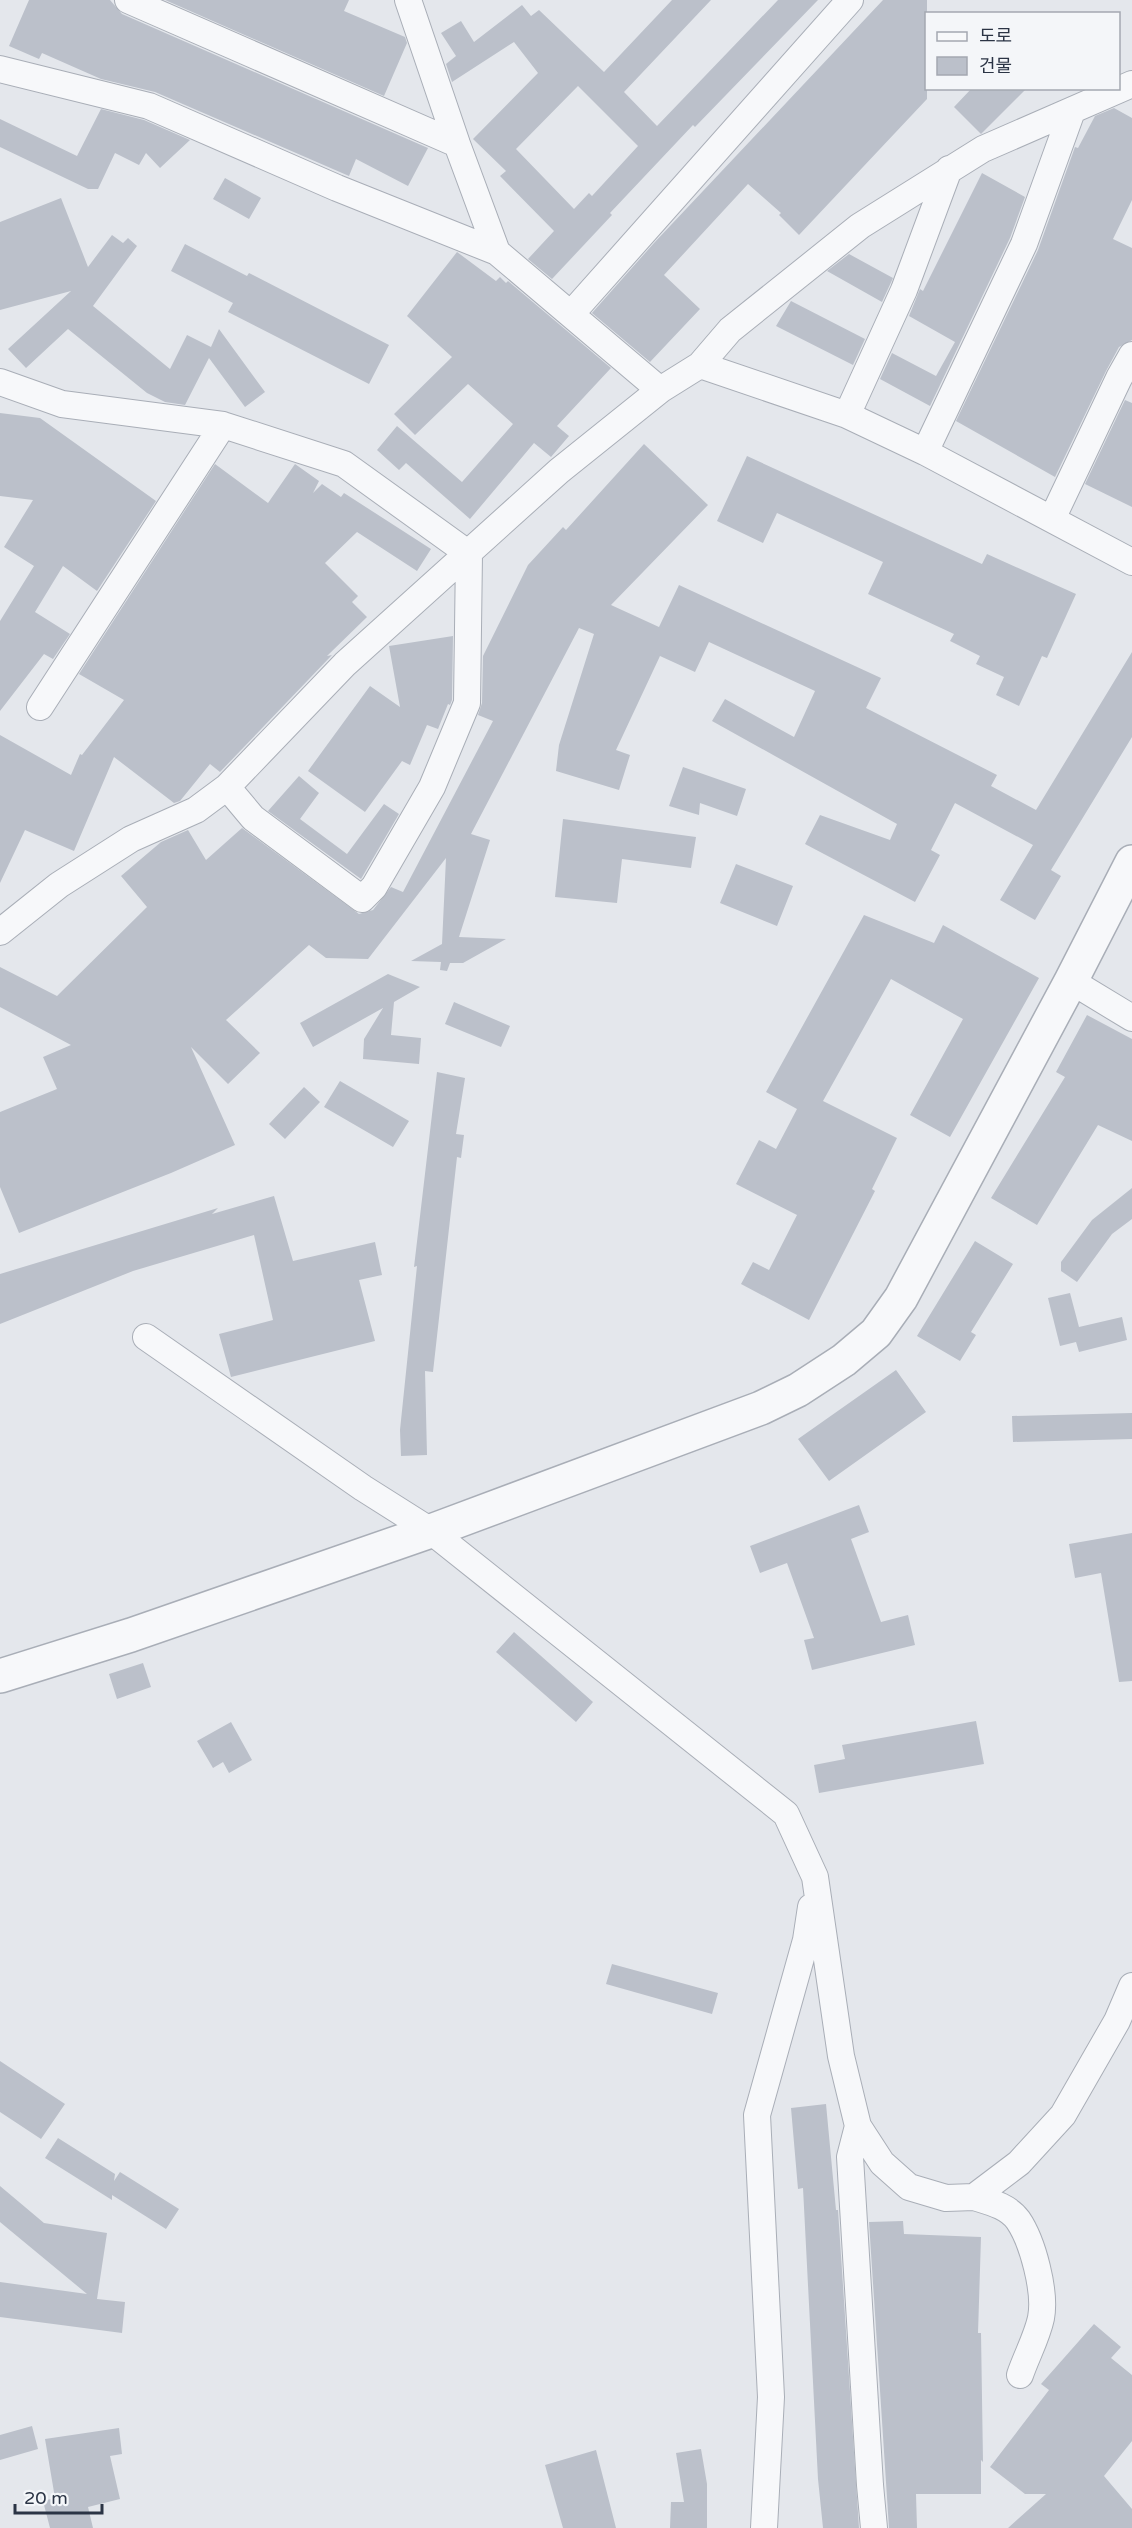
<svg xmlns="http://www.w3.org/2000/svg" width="1132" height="2528" font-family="'Varela Round','Noto Sans KR',sans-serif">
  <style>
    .building { fill: #bbc0ca; fill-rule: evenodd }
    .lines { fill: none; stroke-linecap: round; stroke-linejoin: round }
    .minor-casing { stroke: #a9aeb7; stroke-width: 28 }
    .tertiary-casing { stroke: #a9aeb7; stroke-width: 36 }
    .minor { stroke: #f7f8fa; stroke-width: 26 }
    .tertiary { stroke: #f7f8fa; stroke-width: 33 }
  </style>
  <rect width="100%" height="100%" fill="#e4e7ec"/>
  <!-- building -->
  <path class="building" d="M 29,0 L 110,0 L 122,14 L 428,148 L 408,186 L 356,159 L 349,176 L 155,92 L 101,79 L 42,53 L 39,59 L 9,46 Z
    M 165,0 L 349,0 L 344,11 L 405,37 L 407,43 L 384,96 Z
    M 672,0 L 711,0 L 624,92 L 657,126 L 778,0 L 818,0 L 695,127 L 693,125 L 610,213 L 612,215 L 552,279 L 528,259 L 554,231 L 500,176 L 506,171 L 473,139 L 538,73 L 514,42 L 452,82 L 446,64 L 456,56 L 441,33 L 461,21 L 474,42 L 522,5 L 531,16 L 539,10 L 604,72 ZM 578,86 L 638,146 L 592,196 L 589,193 L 574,209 L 516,149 Z
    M 883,0 L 927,0 L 927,99 L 799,235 L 779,215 L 781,213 L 748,184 L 664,275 L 700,309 L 650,362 L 592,313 L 654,243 Z
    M 972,88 L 1027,88 L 981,134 L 954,107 Z
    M 1114,108 L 1132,118 L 1132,200 L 1113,239 L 1132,248 L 1132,340 L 1119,347 L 1106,371 L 1055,477 L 956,421 L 1038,250 L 1075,147 L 1078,148 L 1095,116 Z
    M 101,109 L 144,120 L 190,140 L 160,168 L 146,153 L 139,165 L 115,153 L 98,189 L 88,189 L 0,147 L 0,119 L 77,156 Z
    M 982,173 L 1025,197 L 1010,238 L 930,406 L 880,379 L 892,353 L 936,376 L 955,342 L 909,316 L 920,289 L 923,291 Z
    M 225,178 L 261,198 L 249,219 L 213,199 Z
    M 61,198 L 88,267 L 112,235 L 123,243 L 128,238 L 137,246 L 93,306 L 170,369 L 187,335 L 211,347 L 219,329 L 265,392 L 245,407 L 209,358 L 185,405 L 165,402 L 147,393 L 68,329 L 26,368 L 8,349 L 71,291 L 0,310 L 0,222 Z
    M 185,244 L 247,276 L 249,273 L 389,345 L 369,384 L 228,312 L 233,303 L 171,271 Z
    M 457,252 L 496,281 L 500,277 L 506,283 L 508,281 L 611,368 L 557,426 L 569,436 L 551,457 L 534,443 L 470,519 L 406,463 L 399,470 L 377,450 L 397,426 L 462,482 L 513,424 L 468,384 L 415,435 L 394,414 L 452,357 L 407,316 Z
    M 849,254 L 893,278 L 882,302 L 827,271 Z
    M 791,301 L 865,339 L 853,365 L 776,326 Z
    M 1125,400 L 1132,403 L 1132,507 L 1085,484 Z
    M 0,413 L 40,418 L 156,501 L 97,591 L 63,566 L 35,612 L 70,634 L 53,659 L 44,654 L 0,711 L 0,621 L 34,566 L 4,547 L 33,500 L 0,496 Z
    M 644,444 L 708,505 L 611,605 L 659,627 L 679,585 L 881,678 L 866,708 L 997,775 L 991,786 L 1036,810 L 1132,652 L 1132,737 L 1051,870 L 1061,876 L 1035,920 L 1000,900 L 1033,845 L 955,803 L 931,850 L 940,855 L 915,902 L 805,844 L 820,815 L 890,840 L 897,824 L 712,721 L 725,699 L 794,737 L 815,691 L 709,642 L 695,672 L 660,656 L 616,750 L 630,755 L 619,790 L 556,771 L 559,745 L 594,634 L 579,628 L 471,834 L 490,840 L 459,937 L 506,939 L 463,963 L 450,963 L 447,971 L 440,970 L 441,962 L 411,961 L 442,944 L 446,858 L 368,959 L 326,958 L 309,945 L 226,1020 L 260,1053 L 228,1084 L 191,1047 L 235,1145 L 171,1173 L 19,1233 L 0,1187 L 0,1112 L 57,1089 L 43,1057 L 71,1045 L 0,1007 L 0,967 L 57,996 L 147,907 L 121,876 L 161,842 L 188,830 L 206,860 L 242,828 L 359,914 L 373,910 L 391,887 L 403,892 L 493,721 L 478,715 L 482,703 L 483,656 L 528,565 L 563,527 L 566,530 Z
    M 747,456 L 982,564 L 987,554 L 1076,594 L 1047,658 L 1042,656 L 1019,706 L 996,695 L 1004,677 L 976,664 L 980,656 L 950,641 L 954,634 L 868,594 L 883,562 L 777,513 L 763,543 L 717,521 Z
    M 215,464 L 268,503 L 295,464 L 319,481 L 313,493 L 322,484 L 341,497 L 344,493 L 431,549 L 417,571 L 357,532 L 325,563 L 358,596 L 352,602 L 367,617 L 327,656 L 332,655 L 220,772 L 210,764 L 180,801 L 174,803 L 114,757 L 74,851 L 25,830 L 0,883 L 0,735 L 71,775 L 80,754 L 82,755 L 124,700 L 79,674 Z
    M 453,636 L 452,700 L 450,705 L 448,704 L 438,729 L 427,725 L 410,765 L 402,761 L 365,812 L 308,771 L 370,686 L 400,707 L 389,646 Z
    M 683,767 L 746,789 L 737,816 L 700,803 L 699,815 L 669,806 Z
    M 299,776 L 319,793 L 300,819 L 347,854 L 384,804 L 399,814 L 361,879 L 268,811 Z
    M 563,819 L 696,837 L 691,868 L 622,859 L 617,903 L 555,897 Z
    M 736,864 L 793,886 L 777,926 L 720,903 Z
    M 864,915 L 934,943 L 943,925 L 1039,978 L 950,1137 L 910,1115 L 963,1019 L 891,979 L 823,1101 L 897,1138 L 872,1189 L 875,1191 L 809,1320 L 741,1284 L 753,1262 L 769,1270 L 797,1215 L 736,1184 L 759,1140 L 776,1149 L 797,1109 L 766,1092 Z
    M 388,974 L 420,987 L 394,1002 L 391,1035 L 421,1038 L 419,1064 L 363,1059 L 364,1039 L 383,1008 L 313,1047 L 300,1023 Z
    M 454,1002 L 510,1026 L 501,1047 L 445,1024 Z
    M 1087,1015 L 1132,1039 L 1132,1141 L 1098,1125 L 1037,1225 L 991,1198 L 1065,1077 L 1056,1072 Z
    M 437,1072 L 465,1078 L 456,1134 L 464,1135 L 461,1158 L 457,1157 L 433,1372 L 425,1371 L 427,1455 L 401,1456 L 400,1430 L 417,1266 L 414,1267 Z
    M 340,1081 L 409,1121 L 393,1147 L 324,1107 Z
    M 304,1087 L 320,1102 L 285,1139 L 269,1124 Z
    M 1132,1188 L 1132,1219 L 1112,1234 L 1077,1282 L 1061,1271 L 1061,1262 L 1092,1220 Z
    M 274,1196 L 293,1261 L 375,1242 L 382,1275 L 359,1280 L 375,1341 L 231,1377 L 219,1334 L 273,1320 L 254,1235 L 133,1271 L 0,1324 L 0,1274 L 218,1208 L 212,1214 Z
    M 975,1241 L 1013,1264 L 971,1332 L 976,1335 L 960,1361 L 917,1336 Z
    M 1070,1293 L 1079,1327 L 1122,1317 L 1127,1340 L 1079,1352 L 1076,1342 L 1060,1346 L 1048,1298 Z
    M 896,1370 L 926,1412 L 829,1481 L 798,1439 Z
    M 1132,1413 L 1132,1439 L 1013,1442 L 1012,1416 Z
    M 859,1505 L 869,1532 L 851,1539 L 881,1622 L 908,1615 L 915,1645 L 812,1670 L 804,1640 L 814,1638 L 787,1563 L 760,1573 L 750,1546 Z
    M 1132,1533 L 1132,1681 L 1119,1682 L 1101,1573 L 1075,1578 L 1069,1544 Z
    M 514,1632 L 593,1702 L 576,1722 L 496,1652 Z
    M 143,1663 L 151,1687 L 117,1699 L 109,1674 Z
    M 976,1721 L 984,1764 L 819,1793 L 814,1765 L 845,1759 L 842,1745 Z
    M 231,1722 L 252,1760 L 229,1773 L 223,1762 L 213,1768 L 197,1741 Z
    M 612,1964 L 718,1993 L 712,2014 L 606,1984 Z
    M 0,2061 L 65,2104 L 41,2139 L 0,2112 Z
    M 826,2104 L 836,2210 L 838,2210 L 859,2528 L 823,2528 L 818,2479 L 803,2188 L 798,2189 L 791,2108 Z
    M 58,2138 L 115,2174 L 114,2181 L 120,2172 L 179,2209 L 166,2229 L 112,2195 L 112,2200 L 45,2158 Z
    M 0,2186 L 44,2223 L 107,2233 L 97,2299 L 125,2302 L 122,2333 L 0,2317 L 0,2282 L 87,2294 L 0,2222 Z
    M 903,2221 L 904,2234 L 981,2237 L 978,2333 L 981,2333 L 983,2462 L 981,2460 L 981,2494 L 916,2494 L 917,2528 L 889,2528 L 869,2222 Z
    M 1094,2324 L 1121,2347 L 1111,2358 L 1132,2375 L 1132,2441 L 1104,2476 L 1132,2509 L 1132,2528 L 1008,2528 L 1046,2494 L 1025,2494 L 990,2467 L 1049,2390 L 1041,2384 Z
    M 32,2426 L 38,2449 L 0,2460 L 0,2435 Z
    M 119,2428 L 122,2454 L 110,2456 L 120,2499 L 88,2507 L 93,2528 L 50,2528 L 43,2501 L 55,2498 L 45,2439 Z
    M 701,2449 L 707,2484 L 707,2528 L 670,2528 L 671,2502 L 684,2502 L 676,2453 Z
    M 596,2450 L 616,2528 L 563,2528 L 545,2465 Z"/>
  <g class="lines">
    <!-- minor casing -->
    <g class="minor-casing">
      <path id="minor" d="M 128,0 L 457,144
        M 408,0 L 457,144 L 497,252 L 660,390
        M 0,69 L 149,106 L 337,188 L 497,252
        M 571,314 L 850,0
        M 700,365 L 847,415 L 925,452 L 1132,562
        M 0,382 L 62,404 L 223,425 L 344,464 L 469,554 L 467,703 L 432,787 L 374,887 L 362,899 L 253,818 L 227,787
        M 847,415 L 904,290 L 949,169
        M 925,452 L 1024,244 L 1072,111
        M 1052,519 L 1119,378 L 1132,355
        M 40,707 L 223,425
        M 0,932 L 59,885 L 131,839 L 196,810 L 227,787 L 345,664 L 559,471 L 660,390 L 700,365 L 730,330 L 860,226 L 983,149 L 1132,84
        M 1071,981 L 1132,1018
        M 146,1337 L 363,1488 L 431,1531 L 786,1814 L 815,1877 L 841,2056 L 858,2126 L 882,2163 L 909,2187 L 946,2198 L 974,2197 L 1019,2163 L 1063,2115 L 1117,2021 L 1132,1986
        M 858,2126 L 850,2157 L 870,2485 L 874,2528
        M 974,2197 C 990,2202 1008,2206 1018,2220 C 1033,2242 1046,2292 1041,2318 C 1037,2337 1026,2357 1020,2375
        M 764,2528 L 771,2397 L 757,2115 L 806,1940 L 811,1907"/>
    </g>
    <!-- tertiary casing -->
    <g class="tertiary-casing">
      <path id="tertiary" d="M 0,1676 L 131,1635 L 431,1531 L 761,1408 L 798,1390 L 844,1360 L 876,1333 L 901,1298 L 1071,981 L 1132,862"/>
    </g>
    <!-- minor -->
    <use href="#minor" class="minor"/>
    <!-- tertiary -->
    <use href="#tertiary" class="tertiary"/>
  </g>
  <!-- legend -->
  <rect x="925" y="12" width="195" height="78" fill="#f4f6f9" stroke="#a4a8b1" stroke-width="1.5"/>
  <rect x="937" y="32" width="30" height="9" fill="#f7f8fa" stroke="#a4a8b1" stroke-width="1.5"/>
  <text x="979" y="42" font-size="18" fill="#2b3445">도로</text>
  <rect x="937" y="57" width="30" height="18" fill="#bbc0ca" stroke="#a4a8b1" stroke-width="1.5"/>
  <text x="979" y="72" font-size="18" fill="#2b3445">건물</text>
  <!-- scale -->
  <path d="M15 2504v9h87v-9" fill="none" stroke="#2b3445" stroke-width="3"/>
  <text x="24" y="2504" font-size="18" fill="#2b3445" stroke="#f4f6f9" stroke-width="4.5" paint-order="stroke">20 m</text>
</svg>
